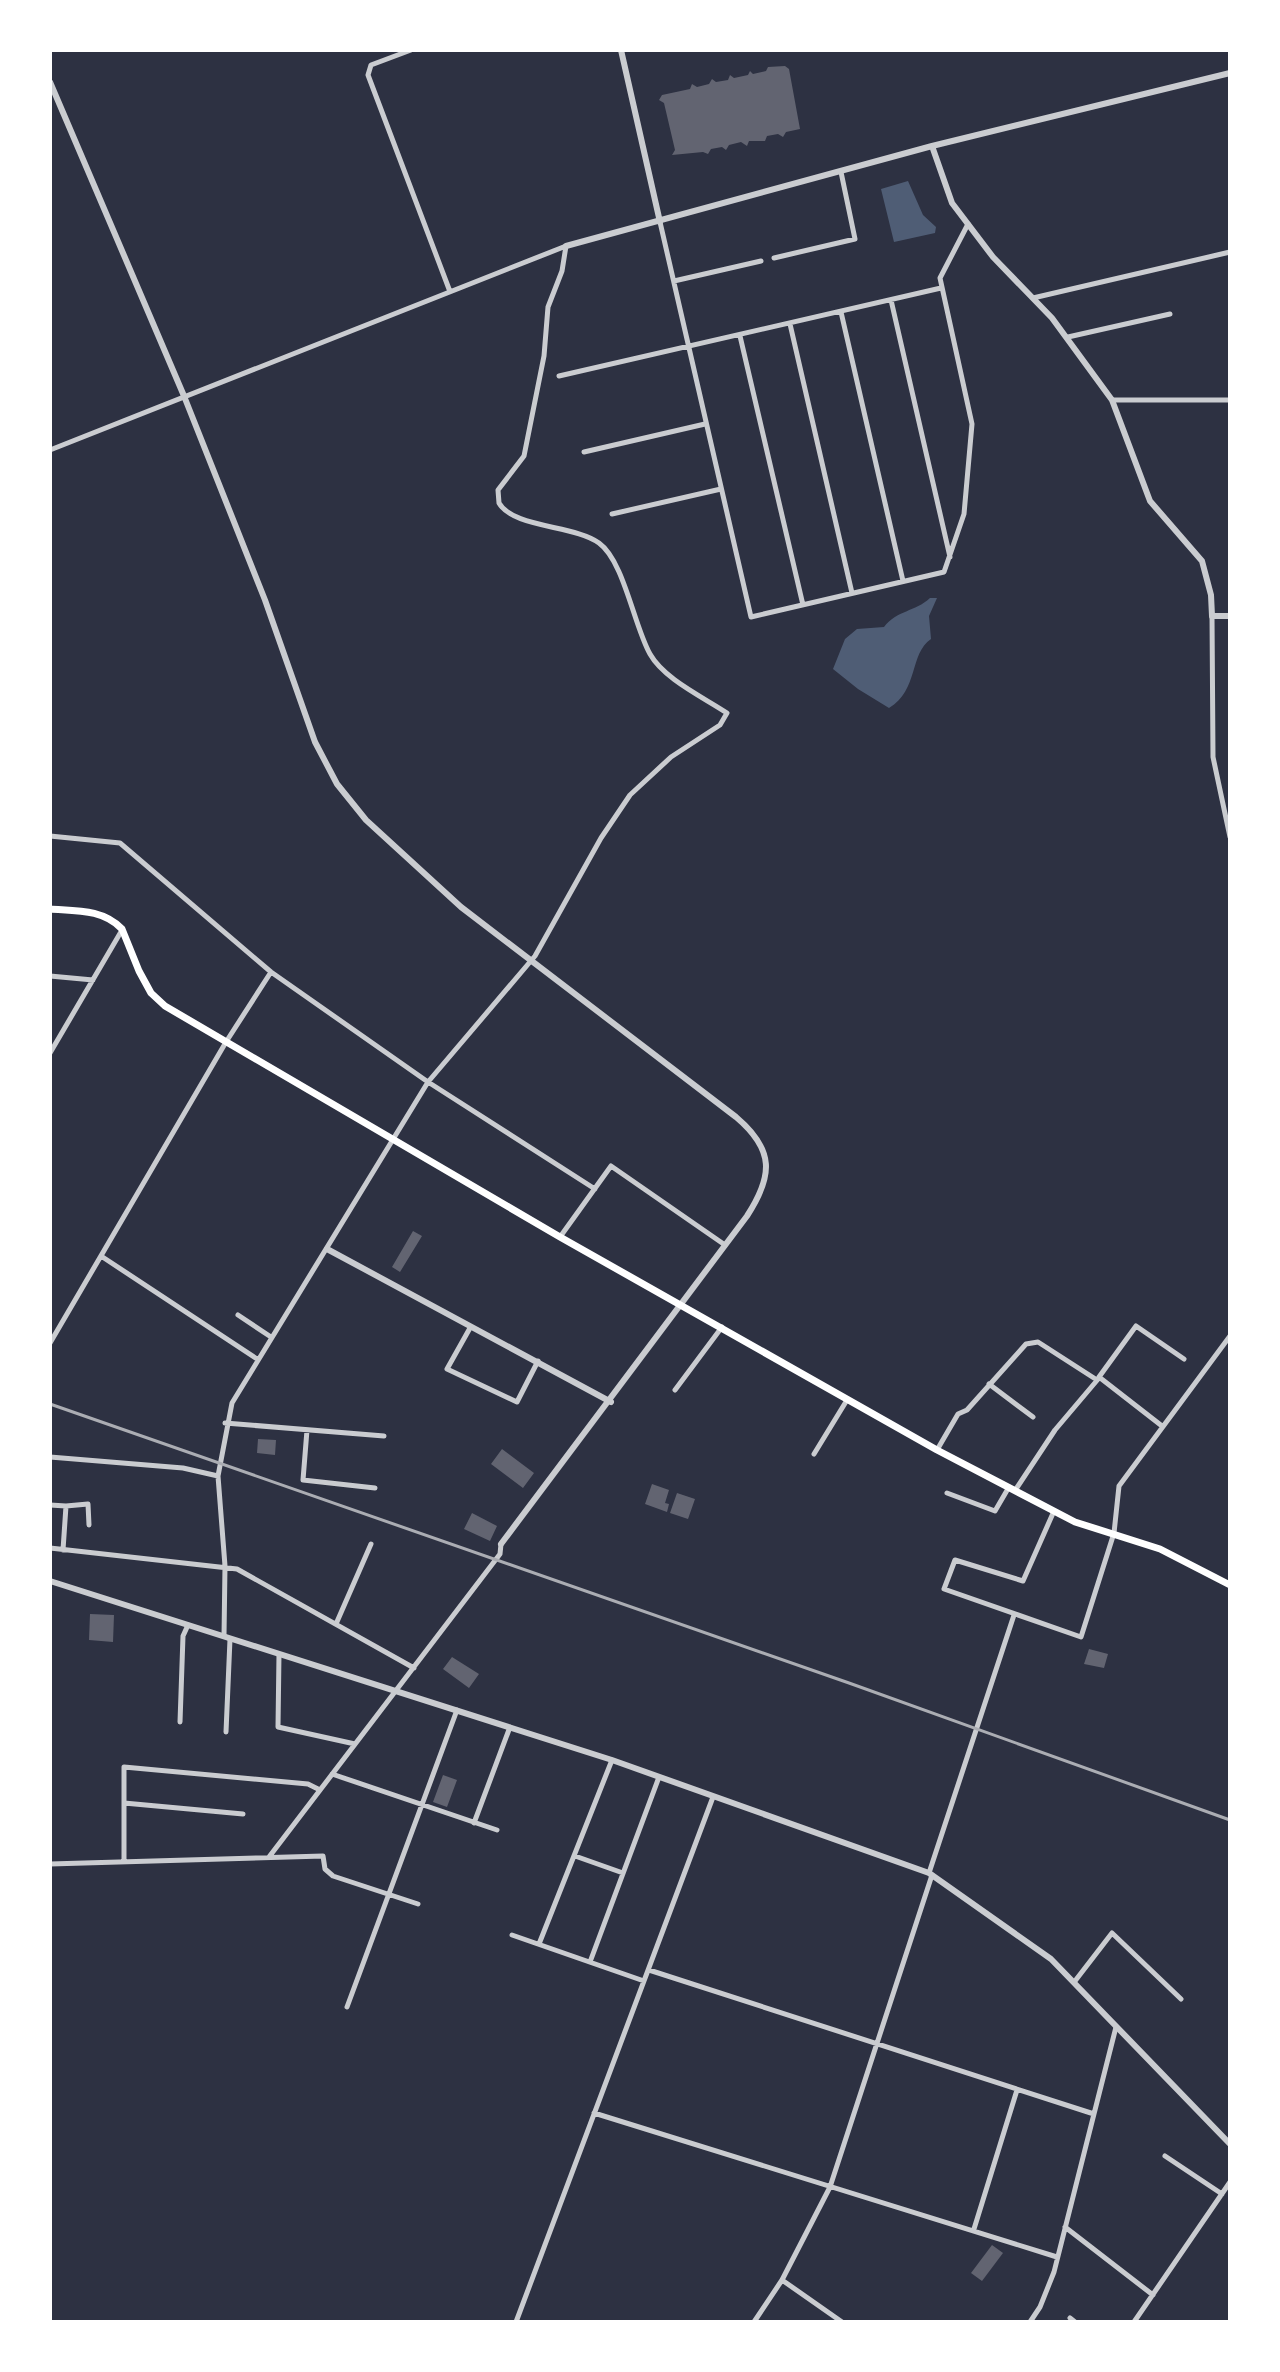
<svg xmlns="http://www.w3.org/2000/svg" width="1280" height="2372" font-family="Rubik,sans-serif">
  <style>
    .water { fill: #4f5d75 }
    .building { fill: #626471 }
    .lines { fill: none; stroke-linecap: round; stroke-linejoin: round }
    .minor { stroke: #caccd0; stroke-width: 5 }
    .tertiary { stroke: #caccd0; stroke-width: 6 }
    .secondary { stroke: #fff; stroke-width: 7 }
    .rail { stroke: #abadb3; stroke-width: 3 }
  </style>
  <rect width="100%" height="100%" fill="#2d3142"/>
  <!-- water -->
  <path class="water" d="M 908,181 L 923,215 L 936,227 L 935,233 L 894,242 L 881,189 Z
    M 930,598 L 937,598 L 929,616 L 931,639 C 909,654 919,690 889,708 L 858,689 L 833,669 L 845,639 L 857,629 L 884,627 C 897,610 915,612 930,598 Z"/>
  <!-- building -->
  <path class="building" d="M 785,66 L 789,69 L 800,129 L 786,132 L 783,137 L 778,134 L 767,136 L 765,141 L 749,141 L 747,146 L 741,142 L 729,145 L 726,150 L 722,147 L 711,149 L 708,154 L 703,152 L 672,155 L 675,150 L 664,103 L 659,100 L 662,95 L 690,89 L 692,84 L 697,87 L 709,84 L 712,79 L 716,82 L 728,80 L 730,75 L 734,78 L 748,75 L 750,71 L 753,74 L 766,71 L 768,67 Z
    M 413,1231 L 422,1236 L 400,1272 L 392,1267 Z
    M 258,1439 L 276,1440 L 275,1455 L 257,1453 Z
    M 502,1449 L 534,1473 L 523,1488 L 491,1464 Z
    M 652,1484 L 669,1490 L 665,1503 L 669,1504 L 667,1512 L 645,1504 Z
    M 677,1493 L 695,1499 L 688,1519 L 670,1513 Z
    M 472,1513 L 497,1526 L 490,1541 L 464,1529 Z
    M 90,1614 L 114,1615 L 113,1642 L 89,1640 Z
    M 1089,1649 L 1108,1654 L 1104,1668 L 1084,1664 Z
    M 452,1657 L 479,1674 L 469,1688 L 443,1669 Z
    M 443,1775 L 457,1780 L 447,1807 L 433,1802 Z
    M 992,2245 L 1003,2253 L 982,2281 L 971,2273 Z"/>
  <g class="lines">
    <!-- minor -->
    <path class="minor" d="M 411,50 L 371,65 L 368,75 L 449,289
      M 660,222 L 751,617 L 944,572 L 964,514 L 972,424 L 940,278 L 968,224
      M 774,258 L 855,239 L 841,172
      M 674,281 L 761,261
      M 1033,298 L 1230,252
      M 891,300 L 950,557
      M 841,312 L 903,581
      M 790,324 L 852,593
      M 740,336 L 803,605
      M 1068,337 L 1170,314
      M 559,376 L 941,288
      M 1112,400 L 1230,400
      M 50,450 L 566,246 L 562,271 L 548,307 L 544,356 L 524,456 L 498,490 L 499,503 C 513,528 575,525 599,543 C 624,561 634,626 650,654 C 664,679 703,697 727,713 L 720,725 L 671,757 L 630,795 L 601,838 L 535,956 L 428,1082 L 232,1403 L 218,1476 L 225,1566 L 224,1636
      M 584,452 L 705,424
      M 612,514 L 721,489
      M 1212,616 L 1213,757 L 1230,837
      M 50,836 L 120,843 L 271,972 L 428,1082 L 595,1189
      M 50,976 L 93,980
      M 50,1053 L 122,930
      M 560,1237 L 611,1166 L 725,1245
      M 101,1256 L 257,1359
      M 238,1315 L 271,1337
      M 470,1328 L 447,1369 L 517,1402 L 538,1361
      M 50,1343 L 226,1042 L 271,972
      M 989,1384 L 1033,1417
      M 675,1390 L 722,1327
      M 225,1423 L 384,1436
      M 1162,1426 L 1099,1377 L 1136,1326 L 1184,1359
      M 307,1430 L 303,1480 L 375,1488
      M 937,1450 L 958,1414 L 967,1410 L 1026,1344 L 1038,1342 L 1097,1380
      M 814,1454 L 847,1400
      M 50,1457 L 183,1468 L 218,1476
      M 1016,1489 L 1055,1430 L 1099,1378
      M 947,1493 L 995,1511 L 1009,1487
      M 50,1505 L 66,1506 L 63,1550
      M 66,1506 L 88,1504 L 89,1525
      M 1054,1511 L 1023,1581 L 955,1560 L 944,1589 L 1081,1637 L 1114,1533 L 1119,1486 L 1230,1336
      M 50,1548 L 237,1569 L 414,1668
      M 336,1624 L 371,1544
      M 279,1654 L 278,1727 L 355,1744
      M 180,1722 L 183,1636 L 188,1625
      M 226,1732 L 230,1639
      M 332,1774 L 497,1830
      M 124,1803 L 243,1814
      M 474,1823 L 510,1727
      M 575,1856 L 623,1873
      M 269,1857 L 500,1554 L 501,1544
      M 124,1862 L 124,1767 L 308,1784 L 320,1790
      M 50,1864 L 323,1856 L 325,1869 L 333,1876 L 418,1904
      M 929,1873 L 1014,1615
      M 512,1935 L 644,1981
      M 539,1944 L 612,1760
      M 590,1962 L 659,1777
      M 649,1970 L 1094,2114
      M 1075,1981 L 1112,1933 L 1181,1999
      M 347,2007 L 457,1710
      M 594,2113 L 1057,2257
      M 1165,2156 L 1222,2194
      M 1065,2227 L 1153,2295
      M 974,2229 L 1017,2090
      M 782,2280 L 842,2322
      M 1070,2318 L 1075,2322
      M 516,2322 L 713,1797
      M 754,2322 L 782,2280 L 830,2187 L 932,1875
      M 1030,2322 L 1040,2307 L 1054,2272 L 1116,2027
      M 1134,2322 L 1230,2182"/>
    <!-- tertiary -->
    <path class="tertiary" d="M 621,50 L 660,222
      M 50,82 L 184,396 L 265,600 L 315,742 L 337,784 L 366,820 L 461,907 L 736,1117 C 775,1150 773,1176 747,1216 L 501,1544
      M 932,146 L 952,203 L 993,257 L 1052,318 L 1112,400 L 1150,501 L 1202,561 L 1211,595 L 1212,616 L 1230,616
      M 566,246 L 932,146 L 1230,73
      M 327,1249 L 611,1402
      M 50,1581 L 612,1760 L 929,1873 L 1051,1959 L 1230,2144"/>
    <!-- secondary -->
    <path class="secondary" d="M 50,909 C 76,911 103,909 122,929 L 139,971 L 151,993 L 165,1006 L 560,1237 L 937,1450 L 1075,1522 L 1160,1549 L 1230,1585"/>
    <!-- rail -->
    <path class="rail" d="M 50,1404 L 849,1683 L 1230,1820"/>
  </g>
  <!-- border -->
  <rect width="1280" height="2372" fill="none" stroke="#ffffff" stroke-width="104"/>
</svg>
